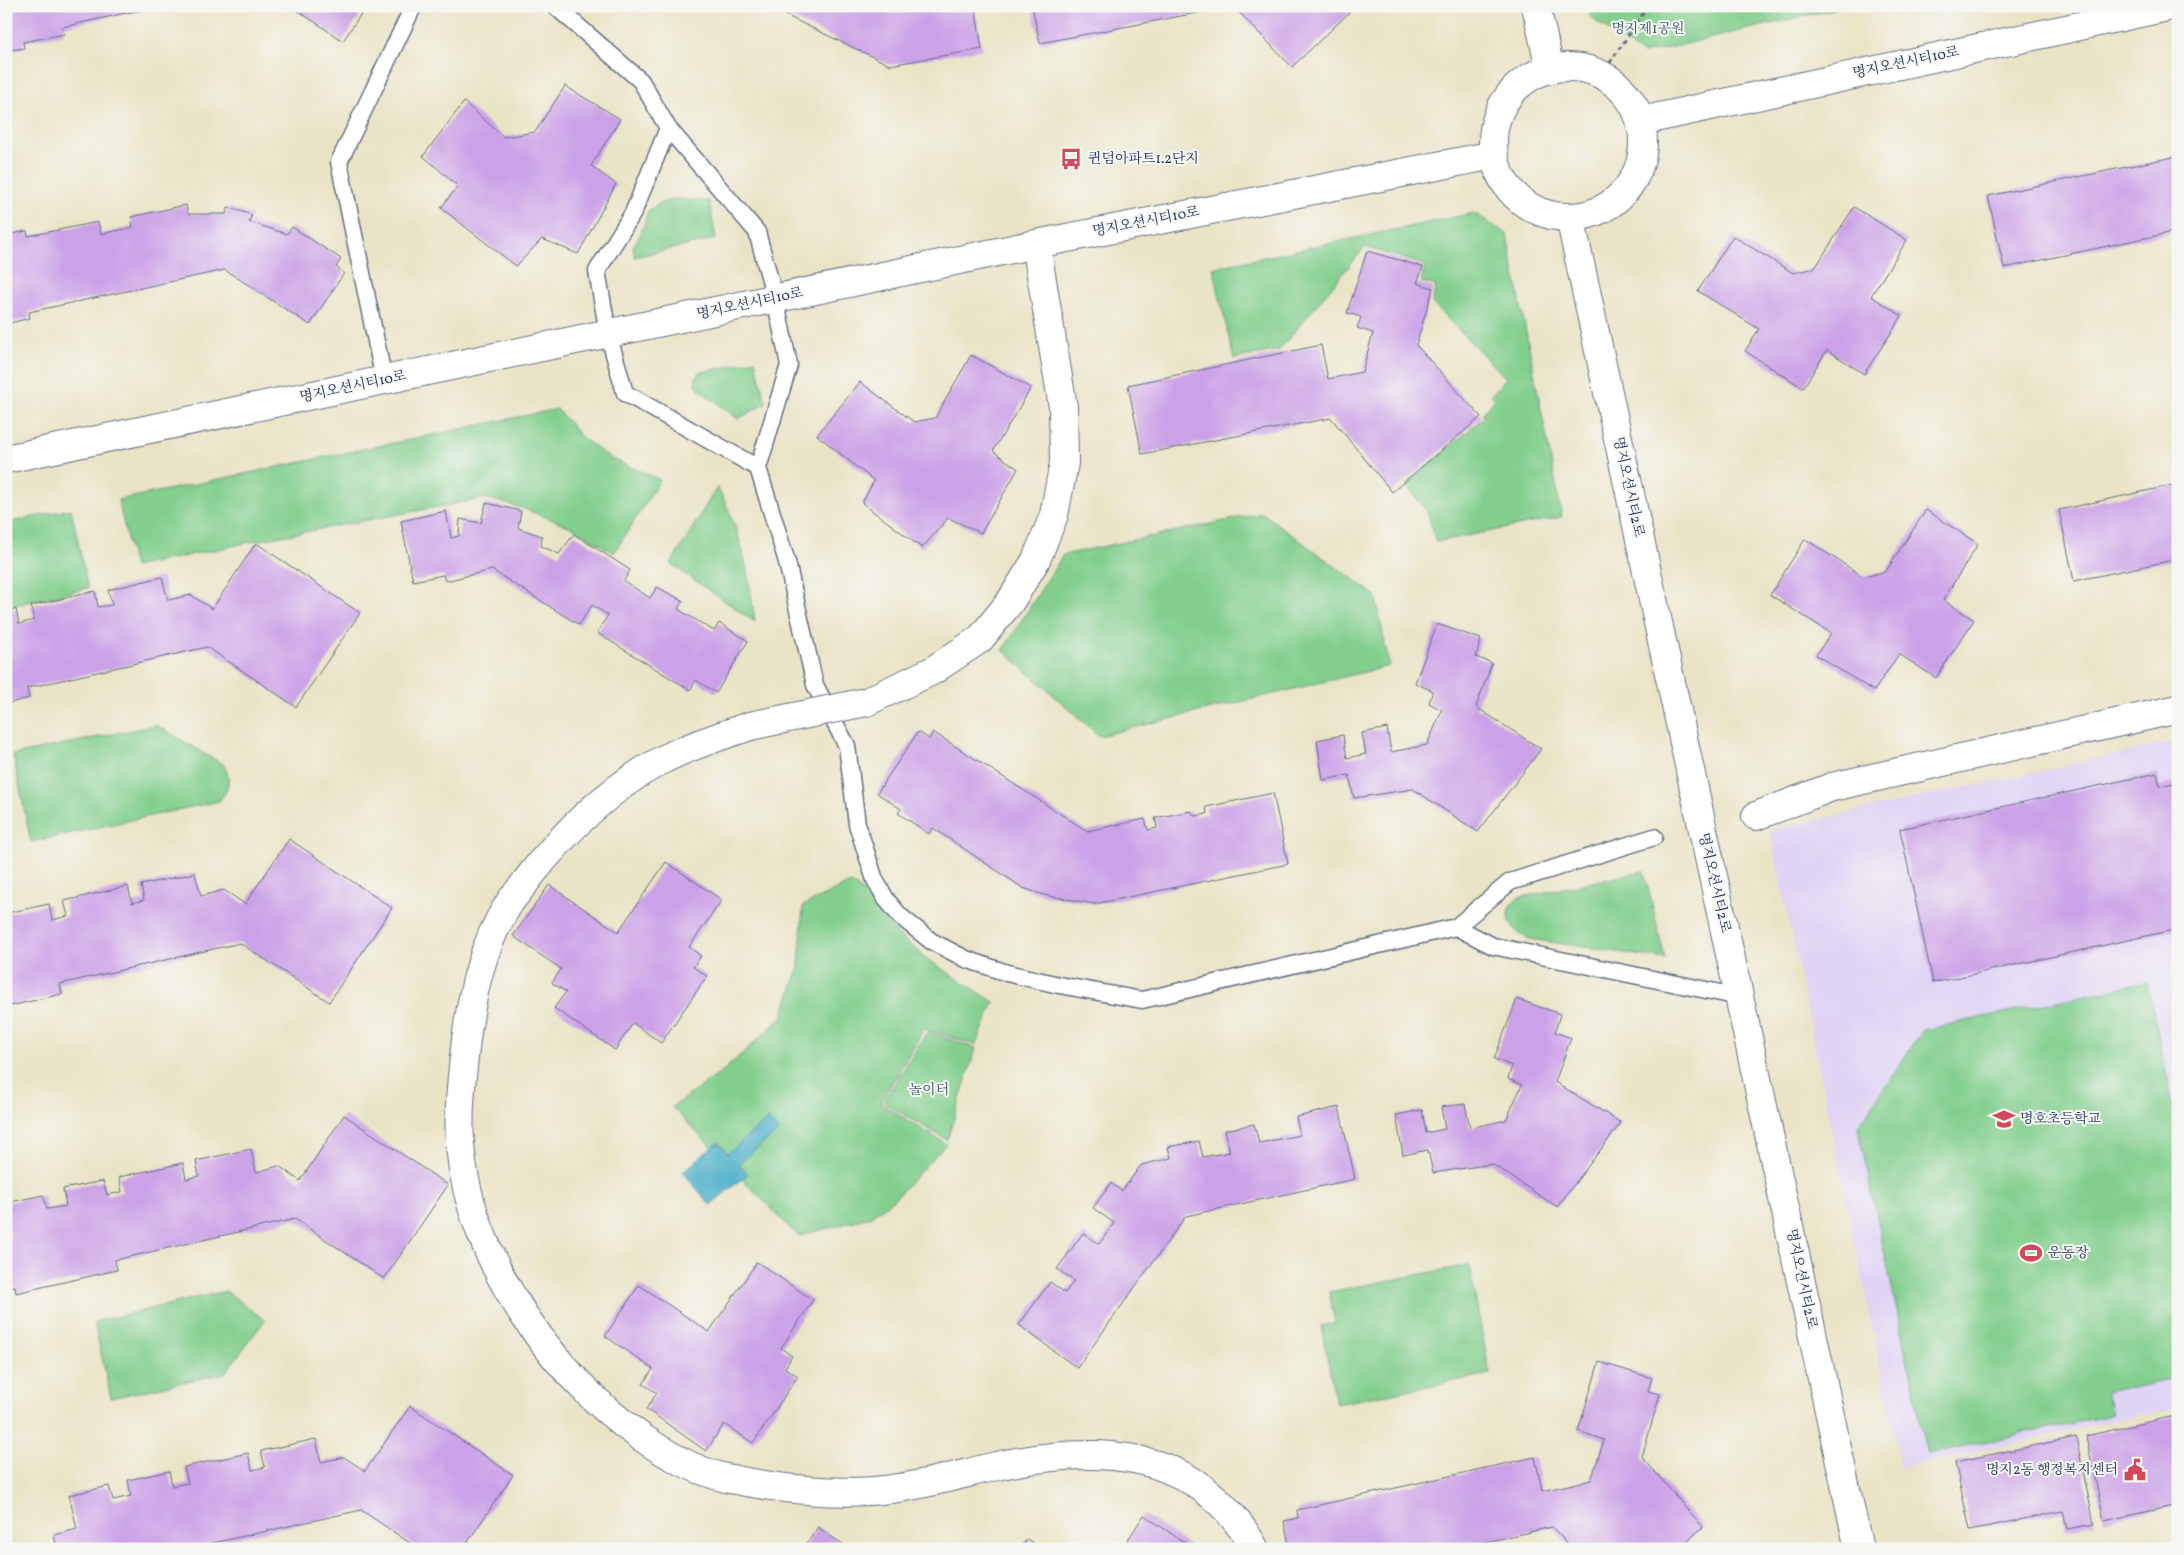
<svg xmlns="http://www.w3.org/2000/svg" width="2184" height="1555" font-family="Vollkorn,'Noto Serif KR',serif">
  <style>
    .built { fill: #e0d4f4 }
    .green { fill: #82cf8d; stroke: #4e7f76 }
    .water { fill: #4aaec9; stroke: #326e94 }
    .building { fill: #cba2e7 }
    .lines { fill: none; stroke-linecap: round; stroke-linejoin: round }
    .service-casing { stroke: #636e82; stroke-width: 19 }
    .minor-casing { stroke: #636e82; stroke-width: 30 }
    .path { stroke: #636e82; stroke-width: 3; stroke-dasharray: 4 4; stroke-linecap: butt }
    .service { stroke: #fff; stroke-width: 16 }
    .minor { stroke: #fff; stroke-width: 28 }
    .minor-bridge-casing { stroke: #636e82; stroke-width: 30; stroke-linecap: butt }
    .minor-bridge { stroke: #fff; stroke-width: 28 }
    .labels { text-anchor: middle; dominant-baseline: central; stroke-width: 4; stroke-linejoin: round; paint-order: stroke }
    .park-label { font-size: 14px; fill: #35576a; stroke: #f6f6f2 }
    .street-label { font-size: 14px; fill: #1b2f5e; stroke: #f6f6f2 }
    .poi-label { font-size: 14px; fill: #1b2f5e; stroke: #f6f6f2; text-anchor: start }
  </style>
  <rect width="100%" height="100%" fill="#f6f6f2"/>
  <filter id="ink" filterUnits="userSpaceOnUse"><feTurbulence type="fractalNoise" baseFrequency=".02" numOctaves="2"/><feDisplacementMap in="SourceGraphic" scale="10" xChannelSelector="R" yChannelSelector="G"/><feConvolveMatrix kernelMatrix="1 2 1 2 8 2 1 2 1" color-interpolation-filters="sRGB"/></filter>
  <filter id="wash" filterUnits="userSpaceOnUse"><feTurbulence type="fractalNoise" baseFrequency=".0096" numOctaves="4" result="noise"/><feDisplacementMap in="SourceGraphic" scale="20" xChannelSelector="R" yChannelSelector="G"/><feGaussianBlur stdDeviation="1.12" result="paint"/><feColorMatrix in="noise" values="0 0 0 0 0 0 0 0 0 0 0 0 0 0 0 0 0 1.4 0 .05"/><feComposite in="paint" operator="in"/></filter>
  <g filter="url(#wash)">
    <rect width="100%" height="100%" fill="#eae4c6"/>
    <!-- built -->
    <path class="built" d="M 2178,741 L 2178,1407 L 1901,1468 L 1770,830 Z"/>
    <!-- green -->
    <path class="green" d="M 1588,6 L 1846,6 L 1643,54 L 1591,18 Z
      M 675,199 L 709,201 L 716,239 L 635,257 L 633,247 L 642,231 L 648,211 L 661,203 Z
      M 1474,213 L 1507,234 L 1562,517 L 1436,542 L 1427,511 L 1406,485 L 1484,417 L 1482,414 L 1495,399 L 1491,395 L 1506,378 L 1432,303 L 1436,286 L 1421,282 L 1425,265 L 1365,247 L 1279,350 L 1234,359 L 1213,268 Z
      M 755,360 L 766,403 L 738,419 L 700,390 L 695,382 L 698,373 Z
      M 557,409 L 581,437 L 610,458 L 660,480 L 614,553 L 576,529 L 525,509 L 486,498 L 255,541 L 134,567 L 118,500 Z
      M 717,487 C 741,528 749,575 755,622 L 671,564 Z
      M 71,509 L 88,588 L 6,607 L 6,523 Z
      M 1262,513 L 1376,596 L 1389,666 L 1099,736 L 1003,650 L 1063,555 Z
      M 156,725 L 224,765 C 231,779 229,790 219,801 L 31,842 L 13,755 Z
      M 1644,871 L 1665,959 L 1530,939 C 1511,933 1498,911 1518,898 Z
      M 850,883 L 870,896 L 873,905 L 897,934 L 930,961 L 994,1002 L 976,1045 L 924,1029 L 880,1103 L 946,1144 L 895,1198 L 870,1217 L 798,1236 L 672,1107 L 722,1072 L 782,1017 L 799,968 L 803,906 Z
      M 2147,982 L 2178,1129 L 2178,1377 L 2106,1393 L 2111,1415 L 1927,1454 L 1858,1127 L 1923,1030 Z
      M 927,1032 L 976,1048 L 947,1140 L 883,1102 Z
      M 1469,1265 L 1490,1374 L 1336,1404 L 1321,1326 L 1335,1323 L 1329,1292 Z
      M 226,1291 L 265,1320 L 225,1373 L 111,1398 L 94,1322 Z"/>
    <!-- water -->
    <path class="water" d="M 768,1119 L 779,1131 L 739,1163 L 748,1174 L 710,1205 L 683,1172 L 718,1142 L 728,1153 Z"/>
    <g id="blocks">
      <!-- building -->
      <path class="building" d="M 6,6 L 154,6 L 154,7 L 62,27 L 64,34 L 23,42 L 24,48 L 6,51 Z
        M 291,6 L 366,6 L 343,41 Z
        M 766,6 L 975,6 L 982,49 L 890,65 Z
        M 1032,6 L 1228,6 L 1228,7 L 1040,43 Z
        M 1233,6 L 1356,6 L 1292,67 Z
        M 565,86 L 620,119 L 591,166 L 616,184 L 578,254 L 542,239 L 516,266 L 441,208 L 458,186 L 423,156 L 464,102 L 504,137 L 535,132 Z
        M 2178,156 L 2178,231 L 2004,268 L 1988,196 Z
        M 186,205 L 188,214 L 226,214 L 228,207 L 252,215 L 249,222 L 287,234 L 292,227 L 341,259 L 336,267 L 344,273 L 310,325 L 225,270 L 29,312 L 30,318 L 6,324 L 6,235 L 27,231 L 28,236 L 98,222 L 101,234 L 133,227 L 131,217 Z
        M 1854,207 L 1907,240 L 1871,296 L 1902,316 L 1864,374 L 1827,350 L 1803,388 L 1745,351 L 1759,329 L 1698,291 L 1733,236 L 1793,273 L 1815,268 Z
        M 1367,251 L 1423,267 L 1417,283 L 1433,288 L 1416,345 L 1481,417 L 1392,492 L 1331,418 L 1142,454 L 1128,385 L 1321,345 L 1328,379 L 1362,372 L 1373,333 L 1357,328 L 1361,317 L 1347,313 Z
        M 971,355 L 1031,388 L 993,451 L 1018,469 L 981,533 L 948,518 L 922,548 L 862,503 L 874,481 L 817,435 L 860,382 L 914,422 L 935,418 Z
        M 2178,484 L 2178,559 L 2074,581 L 2059,510 Z
        M 486,503 L 521,511 L 518,528 L 542,536 L 541,546 L 559,554 L 574,534 L 630,570 L 624,581 L 650,598 L 657,587 L 683,601 L 678,609 L 714,631 L 719,623 L 748,641 L 716,693 L 696,680 L 690,690 L 597,633 L 608,615 L 592,605 L 579,625 L 492,570 L 445,581 L 443,575 L 413,581 L 401,521 L 446,511 L 451,538 L 459,536 L 460,519 L 481,523 Z
        M 1926,510 L 1978,544 L 1943,600 L 1974,620 L 1936,678 L 1899,654 L 1874,691 L 1816,655 L 1831,633 L 1770,595 L 1805,539 L 1864,577 L 1886,571 Z
        M 256,543 L 360,613 L 296,707 L 207,647 L 27,688 L 29,698 L 6,704 L 6,611 L 16,609 L 19,624 L 34,620 L 31,606 L 95,591 L 98,607 L 112,605 L 108,590 L 162,577 L 168,600 L 191,595 L 212,609 Z
        M 1437,624 L 1481,639 L 1476,657 L 1492,663 L 1476,707 L 1541,749 L 1478,832 L 1413,789 L 1354,798 L 1349,775 L 1323,780 L 1317,740 L 1343,735 L 1347,758 L 1366,754 L 1362,733 L 1387,728 L 1391,752 L 1427,745 L 1442,710 L 1429,703 L 1433,691 L 1415,683 Z
        M 918,732 L 929,739 L 933,732 L 1087,831 L 1145,819 L 1148,830 L 1157,828 L 1155,818 L 1191,811 L 1194,816 L 1207,814 L 1206,807 L 1273,793 L 1288,864 L 1095,904 L 1044,895 L 1023,888 L 933,828 L 929,834 L 898,813 L 901,809 L 877,793 Z
        M 2157,773 L 2160,786 L 2178,782 L 2178,929 L 1933,983 L 1900,829 Z
        M 289,839 L 392,908 L 329,1002 L 240,943 L 60,984 L 62,994 L 6,1007 L 6,931 L 11,930 L 7,913 L 49,904 L 52,920 L 68,916 L 64,901 L 128,886 L 132,903 L 144,900 L 141,885 L 195,873 L 201,896 L 224,890 L 245,904 Z
        M 666,862 L 722,900 L 689,947 L 701,956 L 693,967 L 707,976 L 661,1043 L 633,1023 L 615,1050 L 554,1008 L 566,992 L 552,983 L 561,969 L 513,936 L 549,885 L 618,932 Z
        M 1517,999 L 1560,1014 L 1555,1032 L 1571,1038 L 1555,1082 L 1621,1123 L 1557,1207 L 1492,1164 L 1433,1173 L 1428,1150 L 1403,1155 L 1396,1115 L 1422,1110 L 1426,1133 L 1445,1129 L 1441,1107 L 1465,1104 L 1470,1128 L 1506,1120 L 1522,1085 L 1508,1079 L 1512,1066 L 1494,1059 Z
        M 1339,1107 L 1355,1179 L 1186,1216 L 1077,1368 L 1019,1325 L 1050,1282 L 1065,1293 L 1074,1281 L 1057,1269 L 1083,1233 L 1099,1244 L 1114,1223 L 1093,1208 L 1111,1183 L 1122,1191 L 1141,1165 L 1171,1158 L 1168,1147 L 1199,1141 L 1203,1157 L 1230,1152 L 1225,1130 L 1254,1124 L 1259,1143 L 1300,1135 L 1296,1117 Z
        M 344,1115 L 448,1185 L 384,1279 L 295,1219 L 115,1260 L 117,1270 L 16,1293 L 15,1286 L 6,1288 L 6,1240 L 11,1239 L 6,1215 L 6,1203 L 43,1195 L 47,1209 L 66,1206 L 63,1189 L 103,1181 L 107,1195 L 122,1192 L 119,1177 L 183,1163 L 186,1179 L 199,1176 L 196,1161 L 251,1149 L 256,1172 L 279,1166 L 300,1181 Z
        M 757,1262 L 813,1300 L 781,1348 L 792,1356 L 785,1368 L 798,1376 L 753,1443 L 724,1424 L 706,1451 L 646,1409 L 657,1393 L 643,1384 L 653,1369 L 605,1336 L 639,1285 L 709,1332 Z
        M 1599,1362 L 1652,1378 L 1648,1391 L 1660,1394 L 1642,1457 L 1703,1527 L 1678,1549 L 1572,1549 L 1552,1527 L 1455,1549 L 1290,1549 L 1284,1521 L 1298,1518 L 1297,1510 L 1535,1457 L 1542,1491 L 1591,1480 L 1604,1440 L 1578,1431 Z
        M 410,1406 L 513,1475 L 463,1549 L 419,1549 L 361,1510 L 186,1549 L 57,1549 L 54,1535 L 77,1529 L 69,1495 L 109,1486 L 113,1500 L 131,1496 L 128,1480 L 169,1471 L 172,1486 L 188,1483 L 184,1467 L 248,1453 L 252,1470 L 265,1467 L 261,1451 L 316,1439 L 321,1462 L 344,1457 L 365,1471 Z
        M 2178,1415 L 2178,1505 L 2104,1521 L 2086,1436 Z
        M 2076,1437 L 2094,1524 L 2067,1529 L 2063,1511 L 1970,1530 L 1955,1462 Z
        M 1144,1515 L 1194,1549 L 1122,1549 Z
        M 818,1527 L 835,1539 L 851,1549 L 803,1549 Z
        M 1027,1539 L 1042,1549 L 1020,1549 Z"/>
    </g>
  </g>
  <g filter="url(#ink)">
    <use href="#blocks" fill-opacity="0" stroke="#636e82" stroke-width="1"/>
    <g class="lines">
      <!-- service casing -->
      <g class="service-casing">
        <path id="service" d="M 555,6 L 641,81 L 668,128 L 633,213 L 597,271 L 608,333 L 625,393 L 758,468
          M 668,128 L 757,232 L 775,298 L 789,365 L 758,468 L 787,562 L 815,685 L 847,746 L 857,824 L 875,880 L 886,899 L 900,916 L 931,941 L 966,959 L 1007,973 L 1059,985 L 1142,1000 L 1456,927 L 1510,882 L 1654,837
          M 384,380 L 339,162 L 413,7
          M 1456,927 L 1493,946 L 1740,997"/>
      </g>
      <!-- minor casing -->
      <g class="minor-casing">
        <path id="minor" d="M 1536,6 L 1550,69
          M1493 142a75 75 0 1 1 150 0a75 75 0 1 1-150 0Z
          M 1641,121 L 2172,6
          M 1570,217 L 1859,1549
          M 6,459 L 1036,244 L 1494,155
          M 866,702 L 932,671 L 980,639 L 1010,602 L 1036,560 L 1054,515 L 1064,463 L 1063,407 L 1036,244
          M 750,726 C 721,736 689,746 662,760 C 608,789 564,832 527,880 C 521,889 513,897 508,905 C 482,946 472,993 466,1040 C 462,1074 458,1108 460,1143 C 468,1261 561,1390 661,1450 C 681,1462 704,1473 726,1478 C 777,1489 840,1496 891,1489 C 926,1485 958,1475 992,1467 C 1095,1444 1197,1445 1255,1549
          M 1756,816 L 1832,787 L 2178,709"/>
      </g>
      <!-- path -->
      <path class="path" d="M 1601,76 L 1648,6"/>
      <!-- service -->
      <use href="#service" class="service"/>
      <!-- minor -->
      <use href="#minor" class="minor"/>
      <!-- minor-bridge casing -->
      <g class="minor-bridge-casing">
        <path id="minor-bridge" d="M 750,726 L 866,702"/>
      </g>
      <!-- minor-bridge -->
      <use href="#minor-bridge" class="minor-bridge"/>
    </g>
  </g>
  <!-- icons -->
  <defs>
    <g id="bus-bare" transform="scale(1.725)"><path d="M-5-6H5V4H4V6H2V4H-2V6H-4V4H-5ZM-3.5-4V0h7V-4ZM-3.5 1.2v1.5H-2V1.2ZM2 1.2v1.5H3.5V1.2Z" fill="#d1495b" stroke="#f6f6f2" stroke-width="2.5" paint-order="stroke"/></g>
    <g id="school-bare" transform="scale(1.725)"><path d="M0-5L7-2L0 1L-7-2ZM-4 1L0 2.5L4 1V4Q0 6-4 4Z" fill="#d1495b" stroke="#f6f6f2" stroke-width="2.5" paint-order="stroke"/></g>
    <g id="stadium-bare" transform="scale(1.725)"><path d="M0-5a6.5 5 0 1 0 0 10a6.5 5 0 1 0 0-10ZM-3.5-1.8h7v3.6h-7Z" fill="#d1495b" stroke="#f6f6f2" stroke-width="2.5" paint-order="stroke"/></g>
    <g id="civic-bare" transform="scale(1.725)"><path d="M-.6-6.5H3V-4.5H.6V-3L4-1V1h2V6H-6V1h2V-1L-.6-3ZM-1.2 2.5V6h2.4V2.5Z" fill="#d1495b" stroke="#f6f6f2" stroke-width="2.5" paint-order="stroke"/></g>
  </defs>
  <g fill-rule="evenodd">
    <use href="#bus-bare" x="1071" y="159"/>
    <use href="#school-bare" x="2004" y="1119"/>
    <use href="#stadium-bare" x="2031" y="1253"/>
    <use href="#civic-bare" x="2135" y="1470"/>
  </g>
  <g class="labels">
    <!-- park labels -->
    <g class="park-label">
      <text x="1648" y="29">명지제1공원</text>
      <text x="929" y="1090">놀이터</text>
    </g>
    <!-- street labels -->
    <g class="street-label">
      <text transform="translate(1906 63) rotate(-12)">명지오션시티10로</text>
      <text transform="translate(1146 222) rotate(-11)">명지오션시티10로</text>
      <text transform="translate(750 304) rotate(-12)">명지오션시티10로</text>
      <text transform="translate(353 387) rotate(-12)">명지오션시티10로</text>
      <text transform="translate(1628 487) rotate(78)">명지오션시티2로</text>
      <text transform="translate(1714 883) rotate(77)">명지오션시티2로</text>
      <text transform="translate(1801 1279) rotate(78)">명지오션시티2로</text>
    </g>
    <!-- poi labels -->
    <g class="poi-label">
      <text x="1088" y="159">퀸덤아파트1.2단지</text>
      <text x="2020" y="1119">명호초등학교</text>
      <text x="2048" y="1253">운동장</text>
      <text x="2118" y="1470" text-anchor="end">명지2동 행정복지센터</text>
    </g>
  </g>
  <!-- margin -->
  <rect width="2184" height="1555" fill="none" stroke="#f6f6f2" stroke-width="25"/>
</svg>
